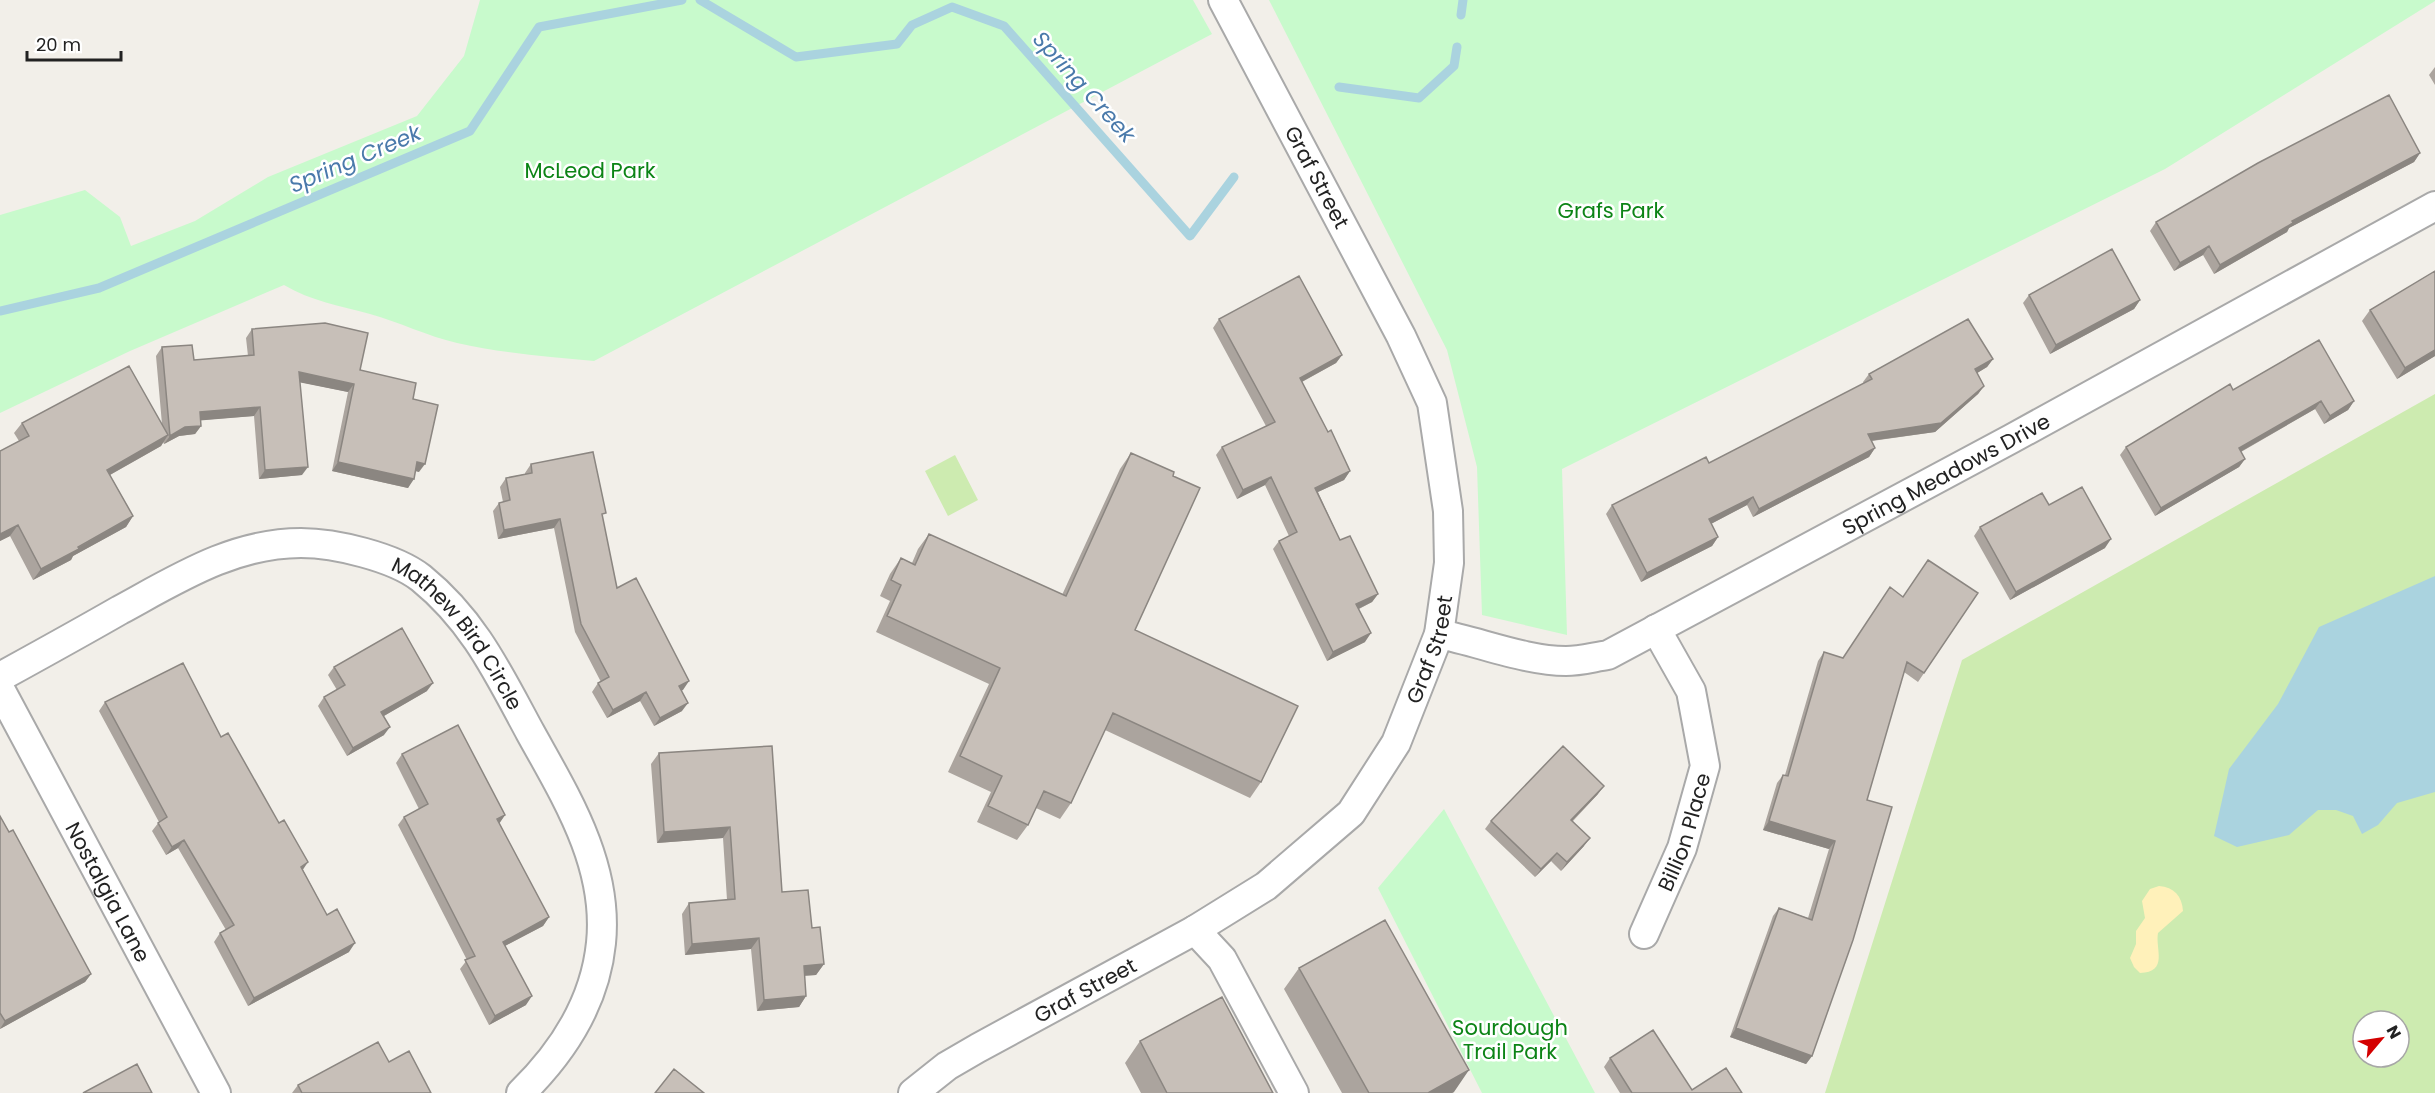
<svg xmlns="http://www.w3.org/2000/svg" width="2435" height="1093" font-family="Poppins,sans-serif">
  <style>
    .grass { fill: #cdebb0; fill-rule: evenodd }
    .sand { fill: #fff1ba }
    .park { fill: #c8facc }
    .water { fill: #aad3df }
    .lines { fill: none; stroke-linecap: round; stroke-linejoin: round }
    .stream { stroke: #aad3df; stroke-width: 9 }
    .minor-casing { stroke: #a9a9a9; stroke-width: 32 }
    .minor { stroke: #fff; stroke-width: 28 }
    .wall { fill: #aba49e }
    .shaded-wall { fill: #8b8681 }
    .building { fill: #c7bfb8; stroke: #8b8681; stroke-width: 1.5 }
    .labels { text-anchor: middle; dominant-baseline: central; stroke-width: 5; stroke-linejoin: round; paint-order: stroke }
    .park-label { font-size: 21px; fill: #0c8416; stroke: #fff }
    .street-label { font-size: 21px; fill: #222; stroke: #fff }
    .water-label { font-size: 22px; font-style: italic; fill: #4a7aab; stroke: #fff }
  </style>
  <rect width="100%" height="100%" fill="#f2efe9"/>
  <!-- grass -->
  <path class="grass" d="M 2435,394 L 2435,1093 L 1825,1093 L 1962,660 ZM 2363,1021 L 2399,1021 L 2399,1057 L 2363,1057 Z
    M 955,455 L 978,500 L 948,516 L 925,471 Z"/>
  <!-- sand -->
  <path class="sand" d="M 2159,886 C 2174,887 2182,896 2183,911 L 2158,933 C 2155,949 2169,972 2140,973 L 2134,967 L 2130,958 L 2136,944 L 2136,931 L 2145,918 L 2142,901 L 2150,889 Z"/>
  <!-- park -->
  <path class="park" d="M 480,0 L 1193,0 L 1212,34 L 594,361 C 548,357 501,353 457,343 C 427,336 399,322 370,314 C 340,306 311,301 284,285 L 130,351 L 0,413 L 0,215 L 85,190 L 120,217 L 131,246 L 195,221 L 268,177 L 417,116 L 464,56 Z
    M 1269,0 L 2435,0 L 2435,1 L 2165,169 L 1562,469 L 1567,635 L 1482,615 L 1477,467 L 1447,350 Z
    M 1444,809 L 1595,1093 L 1482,1093 L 1378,888 Z"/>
  <!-- water -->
  <path class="water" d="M 2435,576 L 2435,792 L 2397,803 L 2378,825 L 2362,834 L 2353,816 L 2336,810 L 2318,810 L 2289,835 L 2237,847 L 2214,836 L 2229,769 L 2278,704 L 2319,627 Z"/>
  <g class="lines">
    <!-- stream -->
    <path class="stream" d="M 700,0 L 796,57 L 897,44 L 912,25 L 952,7 L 1004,26 L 1190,236 L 1234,177
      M 1461,15 L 1463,0
      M 1339,87 L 1419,98 L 1454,66 L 1457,47
      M 0,311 L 99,288 L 470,131 L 539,27 L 682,0"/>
    <!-- minor casing -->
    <g class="minor-casing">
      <g id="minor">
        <path id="s1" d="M 1439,634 C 1480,642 1526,661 1566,661 C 1580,661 1594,657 1608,655 L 2011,439 L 2435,206"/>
        <path id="s2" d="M 0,677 C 40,655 80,633 120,610 C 177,579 233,543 301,543 C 335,543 394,557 421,578 C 474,621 498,673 530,732 C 566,797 609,865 601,943 C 595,1003 563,1052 521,1093"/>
        <path id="s3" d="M 0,689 L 216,1093"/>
        <path d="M 1195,930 L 1222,959 L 1294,1093"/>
        <path id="s4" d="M 1644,934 L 1682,848 L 1705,766 L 1691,691 L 1656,629"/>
        <path id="s5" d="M 913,1093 L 947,1066 L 978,1048 L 1195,930 L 1266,886 L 1351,813 L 1396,743 L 1439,634 L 1449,563 L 1448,511 L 1432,403 L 1401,336 L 1223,0"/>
      </g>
    </g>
    <!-- minor -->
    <use href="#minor" class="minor"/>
  </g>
  <!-- wall -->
  <path class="wall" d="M 2435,67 L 2435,85 L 2429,75 Z
    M 2420,153 L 2414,162 L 2289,228 L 2287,232 L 2214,274 L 2203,255 L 2174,271 L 2150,231 L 2156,222 Z
    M 2435,271 L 2435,356 L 2397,379 L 2362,321 L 2370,310 Z
    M 2029,295 L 2140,300 L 2134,309 L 2050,354 L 2023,303 Z
    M 1219,319 L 1342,355 L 1336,363 L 1302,382 L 1328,432 L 1350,471 L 1344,480 L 1318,492 L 1340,540 L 1378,594 L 1372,602 L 1359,609 L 1365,642 L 1327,661 L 1273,549 L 1279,541 L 1289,536 L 1265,485 L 1237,499 L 1216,455 L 1222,447 L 1266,426 L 1213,328 Z
    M 252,329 L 360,370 L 413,399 L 419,472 L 416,471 L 408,488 L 332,471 L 348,392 L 300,382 L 302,475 L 259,479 L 254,416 L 201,420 L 201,426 L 195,434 L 179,436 L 164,444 L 163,442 L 161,446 L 110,475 L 133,516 L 126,527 L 73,556 L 71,560 L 33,580 L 10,536 L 0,541 L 0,451 L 19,441 L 14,433 L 22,423 L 162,424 L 156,356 L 162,347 L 194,360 L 248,356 L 246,338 Z
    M 1993,359 L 1987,367 L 1977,373 L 1984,386 L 1978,394 L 1935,432 L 1872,441 L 1875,448 L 1869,457 L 1753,517 L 1747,505 L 1711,524 L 1718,537 L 1712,546 L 1641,582 L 1606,514 L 1612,505 L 1709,463 L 1864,384 L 1863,382 L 1869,374 Z
    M 2233,390 L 2354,401 L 2348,410 L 2324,424 L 2315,409 L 2241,452 L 2245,459 L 2239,467 L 2155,516 L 2120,455 L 2126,447 Z
    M 1131,453 L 1173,476 L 1135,630 L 1261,782 L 1250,798 L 1105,730 L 1071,803 L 1060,819 L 1036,808 L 1028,825 L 1017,840 L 977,822 L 991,792 L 948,772 L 989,684 L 876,632 L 890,601 L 880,596 L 890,574 L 901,558 L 912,563 L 918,549 L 929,534 L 1062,595 L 1120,469 Z
    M 531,464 L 602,518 L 617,588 L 689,681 L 681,690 L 682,711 L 654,726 L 640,701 L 607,718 L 592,692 L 598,683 L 601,682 L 575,632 L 554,528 L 498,539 L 493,511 L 499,503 L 503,502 L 500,487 L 506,478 L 525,474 L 525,473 Z
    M 2049,505 L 2105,548 L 2010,600 L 1974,536 L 1980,527 Z
    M 1978,593 L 1918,682 L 1904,672 L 1867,800 L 1812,1056 L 1806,1064 L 1730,1037 L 1773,916 L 1779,908 L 1808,918 L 1829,849 L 1763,830 L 1777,783 L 1783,775 L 1785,775 L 1818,661 L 1824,652 L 1842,658 Z
    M 334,667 L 427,691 L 384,716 L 384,735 L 347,756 L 318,706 L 324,697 L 337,690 L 328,675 Z
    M 105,702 L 221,737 L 303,870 L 327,915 L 349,952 L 248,1006 L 214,942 L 220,933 L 226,930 L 178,848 L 166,855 L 152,831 L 159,822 L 99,711 Z
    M 772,746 L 782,892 L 812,928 L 824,964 L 816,975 L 804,976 L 806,996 L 799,1007 L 757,1011 L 751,949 L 685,955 L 682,914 L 689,903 L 727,900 L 723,838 L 657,843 L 651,764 L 659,753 Z
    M 402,754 L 505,815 L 499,823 L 549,917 L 543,926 L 505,946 L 526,1005 L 489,1025 L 460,969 L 467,960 L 398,825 L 404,817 L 419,809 L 396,763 Z
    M 1598,794 L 1573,821 L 1584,846 L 1561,871 L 1551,861 L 1535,877 L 1485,829 L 1491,821 Z
    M 0,816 L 91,974 L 85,982 L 0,1029 Z
    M 1299,968 L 1454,1092 L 1452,1093 L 1342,1093 L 1284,989 Z
    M 1140,1041 L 1273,1093 L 1141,1093 L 1125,1063 Z
    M 1610,1058 L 1692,1090 L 1742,1093 L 1620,1093 L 1604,1067 Z
    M 389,1062 L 431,1093 L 292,1093 L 298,1085 Z"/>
  <!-- shaded-wall -->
  <path class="shaded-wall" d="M 2420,153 L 2414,162 L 2289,228 L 2287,232 L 2214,274 L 2220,265 L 2292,221 Z
    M 2209,246 L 2203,255 L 2174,271 L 2180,263 Z
    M 2140,300 L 2134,309 L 2050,354 L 2056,345 Z
    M 2435,350 L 2435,356 L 2397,379 L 2405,368 Z
    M 1342,355 L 1336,363 L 1294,386 L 1300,378 Z
    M 1993,359 L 1987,367 L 1969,378 L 1975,369 Z
    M 299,372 L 354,384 L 348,392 L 293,381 Z
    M 1984,386 L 1978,394 L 1935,432 L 1862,442 L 1868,434 Z
    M 2321,401 L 2315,409 L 2233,456 L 2239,448 Z
    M 2354,401 L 2348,410 L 2324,424 L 2330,416 Z
    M 260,407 L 254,416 L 194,421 L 200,412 Z
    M 201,426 L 195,434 L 179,436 L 164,444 L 170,436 L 185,427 Z
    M 168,435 L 161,446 L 99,481 L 107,470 Z
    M 1875,448 L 1869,457 L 1753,517 L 1759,509 Z
    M 2245,459 L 2239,467 L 2155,516 L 2161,508 Z
    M 338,462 L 414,479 L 408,488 L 332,471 Z
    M 417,462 L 425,464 L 419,472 L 412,470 Z
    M 308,467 L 302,475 L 259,479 L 265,470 Z
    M 1350,471 L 1344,480 L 1309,496 L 1315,488 Z
    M 1271,477 L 1265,485 L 1237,499 L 1243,490 Z
    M 1753,497 L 1747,505 L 1703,528 L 1709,519 Z
    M 133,516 L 126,527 L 73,556 L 71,560 L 33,580 L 41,569 Z
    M 560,519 L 554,528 L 498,539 L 504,530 Z
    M 18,525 L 10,536 L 0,541 L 0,534 Z
    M 1718,537 L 1712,546 L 1641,582 L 1647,573 Z
    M 2111,539 L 2105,548 L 2010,600 L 2016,592 Z
    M 1378,594 L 1372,602 L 1350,613 L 1356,604 Z
    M 1371,633 L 1365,642 L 1327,661 L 1333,652 Z
    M 689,681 L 683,690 L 673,695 L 679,686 Z
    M 433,683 L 427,691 L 375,721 L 381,712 Z
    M 646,692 L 640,701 L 607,718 L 613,710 Z
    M 688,703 L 682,711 L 654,726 L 660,718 Z
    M 390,727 L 384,735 L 347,756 L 353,748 Z
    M 1604,786 L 1598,794 L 1565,828 L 1571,820 Z
    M 505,815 L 499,824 L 497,819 Z
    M 1769,821 L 1835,841 L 1829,849 L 1763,830 Z
    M 730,827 L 723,838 L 657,843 L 664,832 Z
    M 1590,838 L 1584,846 L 1561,871 L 1567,862 Z
    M 184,840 L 178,848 L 166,855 L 172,847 Z
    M 1557,853 L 1551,861 L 1535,877 L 1541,869 Z
    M 308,862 L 302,871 L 301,867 Z
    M 549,917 L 543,926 L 497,950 L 503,942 Z
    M 759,938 L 751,949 L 685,955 L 692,944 Z
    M 355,943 L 349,952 L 248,1006 L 254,998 Z
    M 824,964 L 816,975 L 796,976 L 804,966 Z
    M 91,974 L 85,982 L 0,1029 L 5,1021 Z
    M 532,996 L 526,1005 L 489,1025 L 495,1016 Z
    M 806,996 L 799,1007 L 757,1011 L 764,1000 Z
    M 1736,1028 L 1812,1056 L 1806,1064 L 1730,1037 Z
    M 1469,1070 L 1454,1092 L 1452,1093 L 1428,1093 Z"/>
  <!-- building -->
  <path class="building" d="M 2389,95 L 2420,153 L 2292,221 L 2293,223 L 2220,265 L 2209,246 L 2180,263 L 2156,222 L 2258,163 Z
    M 2112,249 L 2140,300 L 2056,345 L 2029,295 Z
    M 2435,271 L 2435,350 L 2405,368 L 2370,310 Z
    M 1299,276 L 1342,355 L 1300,378 L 1328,432 L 1331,430 L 1350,471 L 1315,488 L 1340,540 L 1350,536 L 1378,594 L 1356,604 L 1371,633 L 1333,652 L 1279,541 L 1297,532 L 1271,477 L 1243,490 L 1222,447 L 1275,422 L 1219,319 Z
    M 1968,319 L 1993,359 L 1975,369 L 1984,386 L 1941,423 L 1868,434 L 1875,448 L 1759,509 L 1753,497 L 1709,519 L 1718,537 L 1647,573 L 1612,505 L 1706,457 L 1709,463 L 1872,379 L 1869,374 Z
    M 325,323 L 368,333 L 360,370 L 416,383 L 413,399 L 438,405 L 425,464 L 417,462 L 414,479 L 338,462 L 354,384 L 299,372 L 308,467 L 265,470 L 260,407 L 200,412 L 201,426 L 185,427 L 170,436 L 162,347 L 192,345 L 194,360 L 254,355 L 252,329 Z
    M 2319,340 L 2354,401 L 2330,416 L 2321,401 L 2239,448 L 2245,459 L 2161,508 L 2126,447 L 2230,384 L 2233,390 Z
    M 129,366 L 168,435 L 107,470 L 133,516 L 78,547 L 79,549 L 41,569 L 18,525 L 0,534 L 0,451 L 29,436 L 22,423 Z
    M 593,452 L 606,513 L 602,514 L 617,588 L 636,578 L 689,681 L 679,686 L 688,703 L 660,718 L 646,692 L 613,710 L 598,683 L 609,677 L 581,624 L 560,519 L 504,530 L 499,503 L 510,500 L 506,478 L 532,473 L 531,464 Z
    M 1131,453 L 1174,472 L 1173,476 L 1200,488 L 1135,630 L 1298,706 L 1261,782 L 1113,713 L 1071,803 L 1044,791 L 1028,825 L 988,806 L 1002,776 L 960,756 L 1000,668 L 887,616 L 901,585 L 891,580 L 901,558 L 915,565 L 929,534 L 1066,596 Z
    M 2082,487 L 2111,539 L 2016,592 L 1980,527 L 2042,493 L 2049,505 Z
    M 1928,560 L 1978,593 L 1924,673 L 1907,662 L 1867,800 L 1892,807 L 1853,940 L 1812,1056 L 1736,1028 L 1779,908 L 1812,920 L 1835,841 L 1769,821 L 1783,775 L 1788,776 L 1824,652 L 1843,658 L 1890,587 L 1903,597 Z
    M 402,628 L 433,683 L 381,712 L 390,727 L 353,748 L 324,697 L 345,685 L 334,667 Z
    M 183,663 L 221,737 L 228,733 L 279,823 L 284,820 L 308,862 L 301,867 L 327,915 L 337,909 L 355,943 L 254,998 L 220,933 L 234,925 L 184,840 L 172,847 L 158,823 L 167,817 L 105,702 Z
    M 458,725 L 505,815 L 497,819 L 549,917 L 503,942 L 532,996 L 495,1016 L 465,960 L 475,956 L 404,817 L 428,804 L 402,754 Z
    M 772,746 L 782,892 L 808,890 L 812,928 L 820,927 L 824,964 L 804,966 L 806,996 L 764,1000 L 759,938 L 692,944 L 689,903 L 735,899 L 730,827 L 664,832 L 659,753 Z
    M 1563,746 L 1604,786 L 1571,820 L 1590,838 L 1567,862 L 1557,853 L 1541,869 L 1491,821 Z
    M 0,816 L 9,832 L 13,830 L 91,974 L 5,1021 L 0,1013 Z
    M 1385,920 L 1469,1070 L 1428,1093 L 1369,1093 L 1299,968 Z
    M 1222,997 L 1273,1093 L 1167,1093 L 1140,1041 Z
    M 1653,1030 L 1692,1090 L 1726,1068 L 1742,1093 L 1632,1093 L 1610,1058 Z
    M 378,1042 L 389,1062 L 409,1051 L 431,1093 L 302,1093 L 298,1085 Z
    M 137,1064 L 152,1093 L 83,1093 Z
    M 674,1069 L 704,1093 L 655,1093 Z"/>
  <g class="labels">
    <!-- park labels -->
    <g class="park-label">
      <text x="590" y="170">McLeod Park</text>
      <text x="1611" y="210">Grafs Park</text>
      <text x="1510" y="1027">Sourdough<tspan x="1510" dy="24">Trail Park</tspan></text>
    </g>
    <!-- street labels -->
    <g class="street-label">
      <text transform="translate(1317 177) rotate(62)">Graf Street</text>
      <text stroke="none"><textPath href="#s1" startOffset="556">Spring Meadows Drive</textPath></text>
      <text stroke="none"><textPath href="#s2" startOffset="525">Mathew Bird Circle</textPath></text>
      <text stroke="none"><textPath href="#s5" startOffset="705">Graf Street</textPath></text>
      <text stroke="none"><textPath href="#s4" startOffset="110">Billion Place</textPath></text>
      <text stroke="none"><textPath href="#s3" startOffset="230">Nostalgia Lane</textPath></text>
      <text stroke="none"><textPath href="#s5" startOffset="201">Graf Street</textPath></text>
    </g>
    <!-- water labels -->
    <g class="water-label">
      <text transform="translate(1084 87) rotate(48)">Spring Creek</text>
      <text transform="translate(355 159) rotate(-23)">Spring Creek</text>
    </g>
  </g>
  <!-- north arrow -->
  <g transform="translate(2381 1039) rotate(61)"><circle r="28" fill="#ffffff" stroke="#a7a7a7" stroke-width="1.5"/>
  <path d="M0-4.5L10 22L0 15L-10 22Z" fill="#d40000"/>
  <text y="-9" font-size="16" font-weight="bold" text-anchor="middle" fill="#222222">N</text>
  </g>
  <!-- scale -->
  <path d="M27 51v9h94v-9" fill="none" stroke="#222222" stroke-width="3"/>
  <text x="36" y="51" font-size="18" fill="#222222" stroke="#ffffff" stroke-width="4.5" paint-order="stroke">20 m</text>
</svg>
